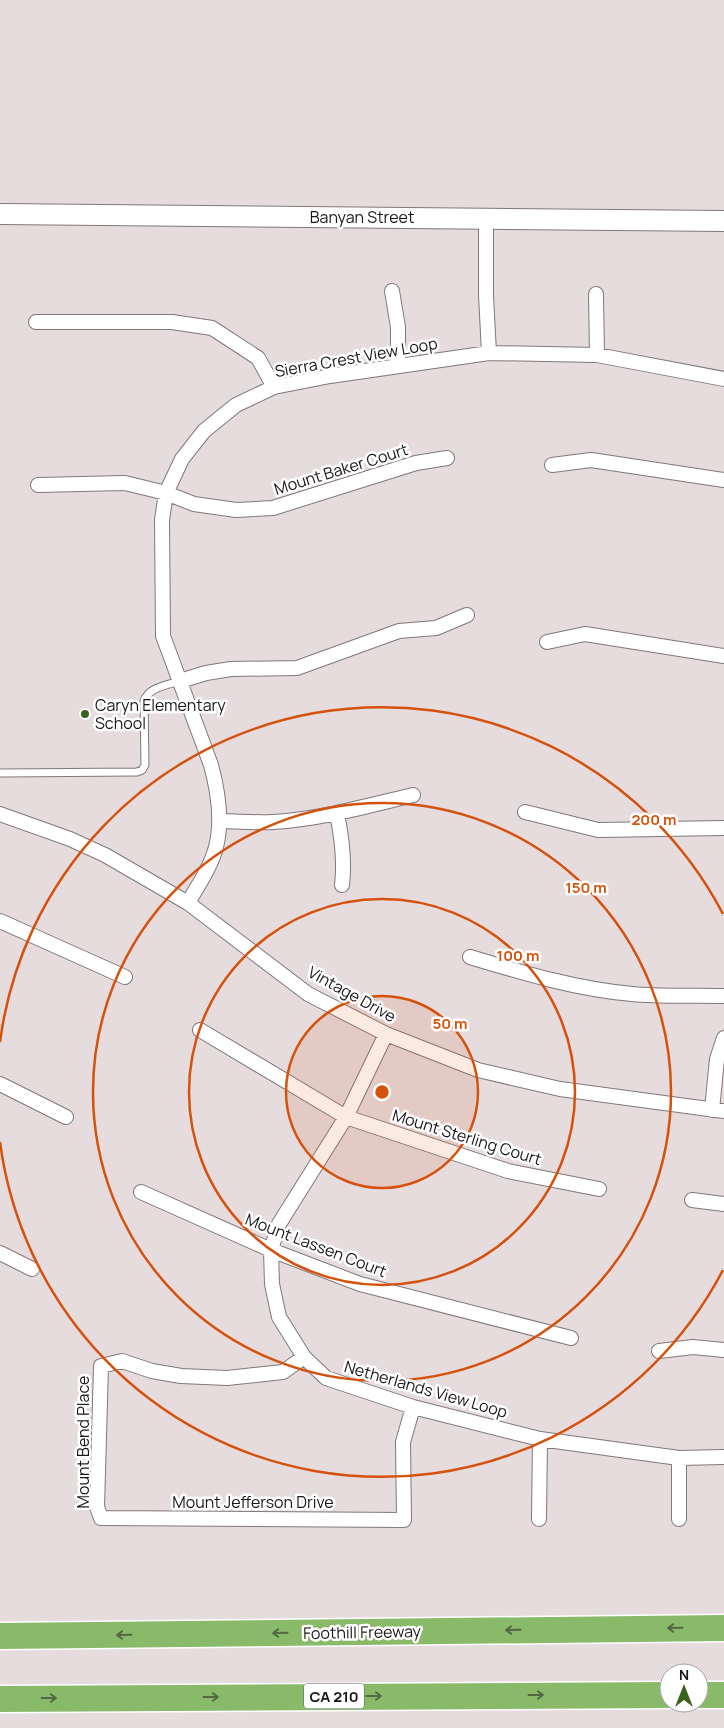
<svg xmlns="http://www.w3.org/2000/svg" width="724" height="1728" font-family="Manrope,sans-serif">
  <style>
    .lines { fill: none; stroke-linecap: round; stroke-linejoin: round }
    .lane-casing { stroke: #827779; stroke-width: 9 }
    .street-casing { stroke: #827779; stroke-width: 16 }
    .secondary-casing { stroke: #827779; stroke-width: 22 }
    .highway-casing { stroke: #fff; stroke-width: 29 }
    .lane { stroke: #fff; stroke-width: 7 }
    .street { stroke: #fff; stroke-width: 14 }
    .secondary { stroke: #fff; stroke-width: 20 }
    .highway { stroke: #89ba6a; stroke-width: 26 }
    .oneway { stroke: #526841 }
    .ring { fill: none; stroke: #d4520d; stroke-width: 2.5 }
    .poi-dot { fill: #3b631e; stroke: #fff; stroke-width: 2 }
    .labels { text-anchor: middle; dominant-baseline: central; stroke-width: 5; stroke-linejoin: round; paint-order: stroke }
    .shield { fill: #fff; stroke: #5f5d5d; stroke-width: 1 }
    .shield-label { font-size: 15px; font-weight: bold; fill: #1b1718 }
    .street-label { font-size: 16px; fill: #1b1718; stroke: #fff }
    .poi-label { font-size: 16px; fill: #1b1718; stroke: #fff; text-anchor: start }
    .centre { fill: #d4520d; stroke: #fff; stroke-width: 2.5 }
    .ring-label { font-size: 15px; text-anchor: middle; font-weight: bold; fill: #d4520d; stroke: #fff; stroke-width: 5; stroke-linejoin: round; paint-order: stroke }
  </style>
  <rect width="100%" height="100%" fill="#e6dbdd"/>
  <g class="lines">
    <!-- lane casing -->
    <g class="lane-casing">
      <path id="lane" d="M 0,773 L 137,772 L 142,770 L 145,765 L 144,701 C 149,687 167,685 180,681"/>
    </g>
    <!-- street casing -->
    <g class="street-casing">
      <path id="street" d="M 486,218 L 486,295 L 489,353
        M 392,291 L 398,327 L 398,366
        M 596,294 L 597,355
        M 36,322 L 172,322 L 212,328 L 258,358 L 274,387
        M 552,465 L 591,460 L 724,480
        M 38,485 L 125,483 L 166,493 L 194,504 L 236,510 L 273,508 L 416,463 L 447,458
        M 547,642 L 585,634 L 724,656
        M 180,681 L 206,673 L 231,669 L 297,668 L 399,631 L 436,628 L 467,615
        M 525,812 L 598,830 L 724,828
        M 0,814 L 70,839 L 105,855 L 188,903 L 308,994 L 386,1034 L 478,1070 L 560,1089 L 724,1111
        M 337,814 C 342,838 345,860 342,885
        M 219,821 C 237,821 255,823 273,822 C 321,819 367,806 413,795
        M 188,903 C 198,885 211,867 216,847 C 223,820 218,791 211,765 L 163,636 L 162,520 L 166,493 L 182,459 L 204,431 L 236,405 L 274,387 L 330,376 L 489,353 L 597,355 L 724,379
        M 0,921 L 125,977
        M 470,957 C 523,973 576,989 632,994 C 662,997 693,995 724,996
        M 200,1030 L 346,1117 L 508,1171 L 599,1189
        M 386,1034 L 346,1117 L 279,1224 L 271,1250 L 272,1284 L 279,1317 L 304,1357 L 326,1378 L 413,1407 L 540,1439 L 679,1458 L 724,1457
        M 0,1084 L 66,1117
        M 712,1110 L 717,1059 L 724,1038
        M 141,1192 L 271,1250 L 360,1284 L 571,1338
        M 692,1200 L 724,1204
        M 0,1253 L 32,1269
        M 659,1351 L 693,1347 L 724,1350
        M 304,1357 L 283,1372 L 227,1378 L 181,1376 L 152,1371 L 122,1361 L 101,1366 L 97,1507 L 101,1518 L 404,1520 L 403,1442 L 413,1407
        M 679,1458 L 679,1519
        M 539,1519 L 540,1439"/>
    </g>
    <!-- secondary casing -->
    <g class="secondary-casing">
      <path id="secondary" d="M 0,214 L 724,221"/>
    </g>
    <!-- highway casing -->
    <g class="highway-casing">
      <path id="highway" d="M 0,1636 L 724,1628
        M 699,1695 L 724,1695
        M 0,1699 L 669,1695"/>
    </g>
    <!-- lane -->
    <use href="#lane" class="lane"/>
    <!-- street -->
    <use href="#street" class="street"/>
    <!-- secondary -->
    <use href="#secondary" class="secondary"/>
    <!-- highway -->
    <use href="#highway" class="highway"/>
  </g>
  <!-- one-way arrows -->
  <defs><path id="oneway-shaft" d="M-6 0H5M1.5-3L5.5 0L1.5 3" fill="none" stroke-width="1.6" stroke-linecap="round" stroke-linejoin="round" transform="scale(1.25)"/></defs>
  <g class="oneway">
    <use href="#oneway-shaft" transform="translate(675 1628) rotate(179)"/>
    <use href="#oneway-shaft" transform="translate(513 1630) rotate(179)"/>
    <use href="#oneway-shaft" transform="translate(280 1633) rotate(179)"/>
    <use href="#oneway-shaft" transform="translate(124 1635) rotate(179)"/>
    <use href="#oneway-shaft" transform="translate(536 1695)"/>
    <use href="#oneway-shaft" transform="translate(374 1696)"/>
    <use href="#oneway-shaft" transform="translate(211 1697)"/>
    <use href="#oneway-shaft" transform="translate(49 1698)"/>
  </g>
  <!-- distance rings -->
  <circle cx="382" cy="1092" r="96" fill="#d4520d" fill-opacity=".12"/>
  <g class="ring">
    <circle cx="382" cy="1092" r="96"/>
    <circle cx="382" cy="1092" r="193"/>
    <circle cx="382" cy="1092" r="289"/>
    <path d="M723 1270A385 385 0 0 1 0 1142M0 1042A385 385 0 0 1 723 914"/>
  </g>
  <!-- markers -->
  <circle class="poi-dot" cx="85" cy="714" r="5"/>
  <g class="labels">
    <!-- shield labels -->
    <rect class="shield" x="304" y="1683.5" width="60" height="25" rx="4"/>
    <g class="shield-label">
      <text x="334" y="1696">CA 210</text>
    </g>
    <!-- street labels -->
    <g class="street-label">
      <text x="362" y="217">Banyan Street</text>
      <text transform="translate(356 357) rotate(-10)">Sierra Crest View Loop</text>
      <text transform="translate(341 469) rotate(-17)">Mount Baker Court</text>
      <text transform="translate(352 994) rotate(29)">Vintage Drive</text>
      <text transform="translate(467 1137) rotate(17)">Mount Sterling Court</text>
      <text transform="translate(316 1245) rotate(21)">Mount Lassen Court</text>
      <text transform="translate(426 1389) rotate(16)">Netherlands View Loop</text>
      <text transform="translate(83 1442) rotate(-90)">Mount Bend Place</text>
      <text x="253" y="1502">Mount Jefferson Drive</text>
      <text transform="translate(362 1632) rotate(-1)">Foothill Freeway</text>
    </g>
    <!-- poi labels -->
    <g class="poi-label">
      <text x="95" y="705">Caryn Elementary<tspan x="95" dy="18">School</tspan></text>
    </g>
  </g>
  <circle cx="382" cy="1092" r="8" class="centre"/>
  <g class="ring-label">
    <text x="654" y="825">200 m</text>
    <text x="586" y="893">150 m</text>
    <text x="518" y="961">100 m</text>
    <text x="450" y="1029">50 m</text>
  </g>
  <!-- north arrow -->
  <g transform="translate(684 1688)"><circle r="24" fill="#ffffff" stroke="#a4a2a3"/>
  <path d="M0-4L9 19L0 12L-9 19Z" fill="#3b631e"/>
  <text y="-8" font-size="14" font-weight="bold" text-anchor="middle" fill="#1b1718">N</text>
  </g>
</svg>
